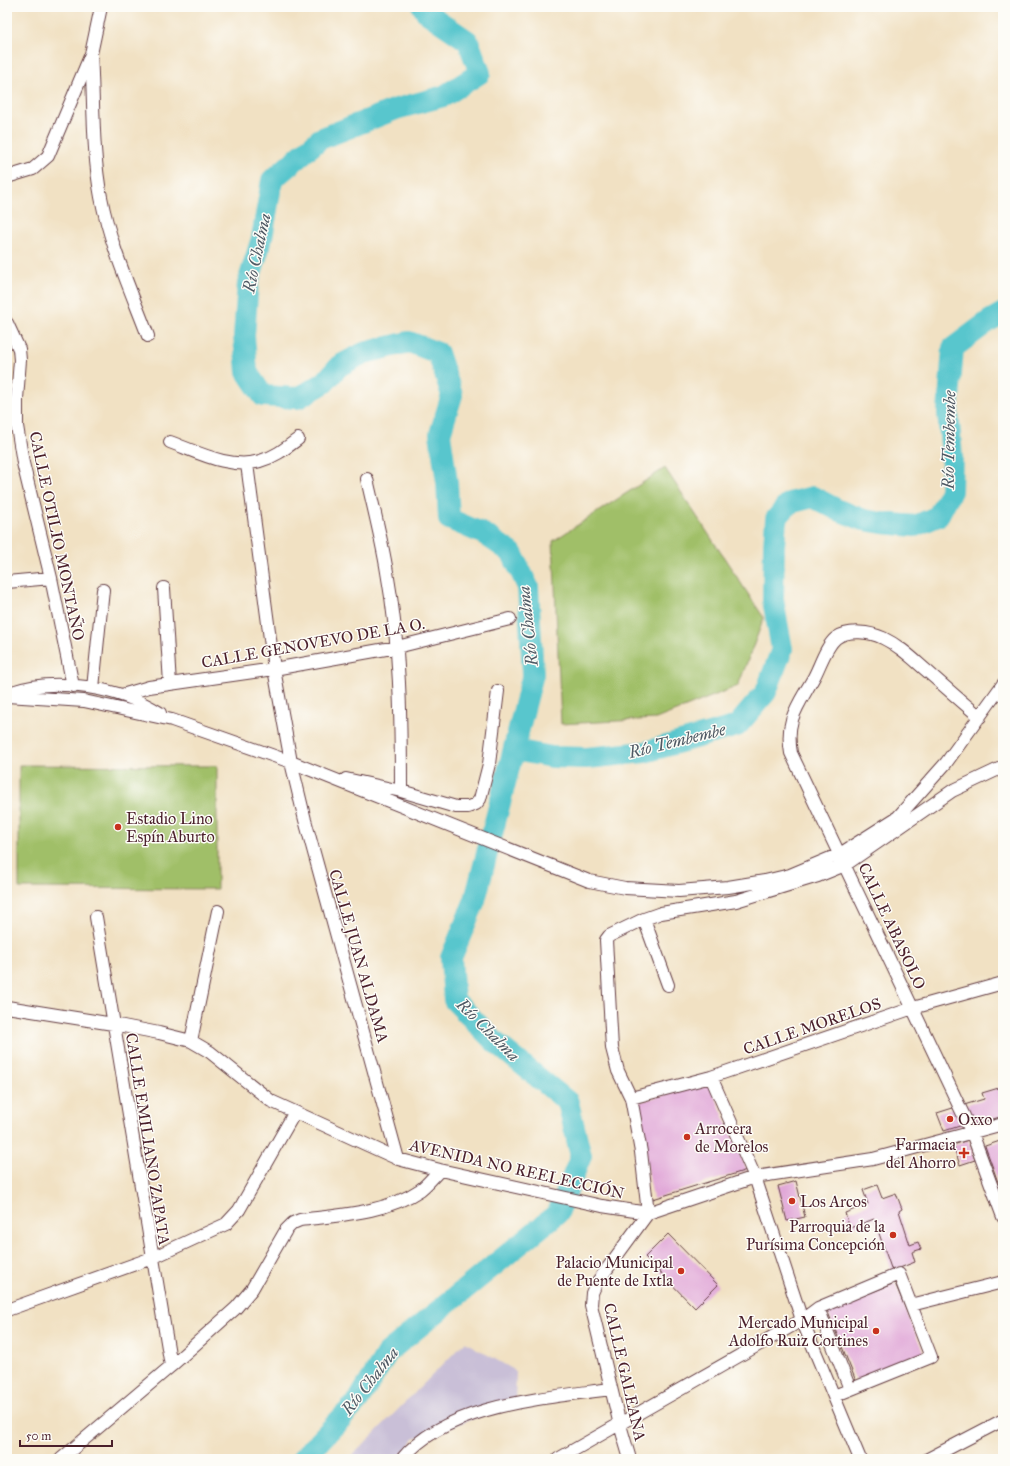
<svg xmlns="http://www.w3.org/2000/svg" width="1010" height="1466" font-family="'IM FELL Great Primer',serif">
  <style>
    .industrial { fill: #c9bfd7 }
    .green { fill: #a0bf67; stroke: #756f49 }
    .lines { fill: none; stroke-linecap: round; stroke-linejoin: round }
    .river { stroke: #59c6cd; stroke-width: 22 }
    .building { fill: #e1a8d8 }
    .minor-casing { stroke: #633c42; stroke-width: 14 }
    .minor { stroke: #fff; stroke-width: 12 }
    .poi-dot { fill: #c8321e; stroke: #fdfcf7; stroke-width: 1.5 }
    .labels { text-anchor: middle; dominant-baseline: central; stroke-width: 3; stroke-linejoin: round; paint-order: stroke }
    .street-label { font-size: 16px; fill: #4a1f2b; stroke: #fdfcf7 }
    .poi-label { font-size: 16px; fill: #4a1f2b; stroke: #fdfcf7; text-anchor: start }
    .water-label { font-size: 17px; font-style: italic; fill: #4f5964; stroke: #fdfcf7 }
  </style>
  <rect width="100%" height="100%" fill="#fdfcf7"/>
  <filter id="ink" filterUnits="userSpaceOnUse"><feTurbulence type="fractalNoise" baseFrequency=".025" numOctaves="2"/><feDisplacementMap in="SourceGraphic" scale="8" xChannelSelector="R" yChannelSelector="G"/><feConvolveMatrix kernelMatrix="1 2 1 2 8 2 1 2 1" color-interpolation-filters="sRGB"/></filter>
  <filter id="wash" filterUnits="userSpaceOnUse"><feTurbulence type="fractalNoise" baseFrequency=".012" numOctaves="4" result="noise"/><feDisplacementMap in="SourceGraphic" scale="16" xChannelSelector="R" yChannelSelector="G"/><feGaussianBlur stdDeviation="0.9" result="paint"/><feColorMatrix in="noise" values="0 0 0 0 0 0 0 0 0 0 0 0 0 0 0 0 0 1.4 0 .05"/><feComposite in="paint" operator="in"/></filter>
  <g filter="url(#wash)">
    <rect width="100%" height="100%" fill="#f1e1c3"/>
    <!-- industrial -->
    <path class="industrial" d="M 465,1342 L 516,1371 L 515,1405 L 414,1439 L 398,1459 L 349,1459 Z"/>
    <!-- green -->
    <path class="green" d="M 665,468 L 764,618 L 738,686 L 656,719 L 561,724 L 553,541 Z
      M 19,765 L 217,766 L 217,889 L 19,888 Z"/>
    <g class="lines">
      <!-- river -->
      <path class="river" d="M 514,750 L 552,757 L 587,758 L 645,752 L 737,726 L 766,692 L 782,649 L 773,600 L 774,546 L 776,519 L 789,503 L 813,497 L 838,510 L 864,520 L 882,523 L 915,526 L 938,516 L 951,491 L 952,456 L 948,413 L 953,348 L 989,321 L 1003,313
        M 302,1459 L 358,1401 L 388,1352 L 558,1213 L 581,1156 L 568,1102 L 496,1043 L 454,1000 L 451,958 L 475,900 L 533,674 L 528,587 L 512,553 L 484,534 L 449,519 L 447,482 L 440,434 L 452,395 L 438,353 L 409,342 L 364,353 L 339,366 L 324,383 L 298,398 L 263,396 L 247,372 L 244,336 L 248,283 L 262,238 L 272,180 L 320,139 L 396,109 L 444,96 L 480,73 L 468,41 L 427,13 L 423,7"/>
    </g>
    <g id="blocks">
      <!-- building -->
      <path class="building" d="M 709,1082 L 747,1170 L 653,1199 L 636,1103 Z
        M 1002,1087 L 1003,1116 L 974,1125 L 964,1105 L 984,1099 L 982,1093 Z
        M 956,1107 L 963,1125 L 944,1131 L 937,1113 Z
        M 968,1140 L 975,1160 L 960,1165 L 953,1145 Z
        M 1003,1140 L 1003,1196 L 985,1146 Z
        M 796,1181 L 805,1217 L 787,1221 L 778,1186 Z
        M 877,1185 L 882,1198 L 896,1193 L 902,1209 L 899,1211 L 910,1245 L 918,1242 L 921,1249 L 912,1252 L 915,1262 L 892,1271 L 874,1219 L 850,1228 L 845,1213 L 868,1204 L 863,1190 Z
        M 668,1234 L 718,1285 L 695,1308 L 645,1257 Z
        M 895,1283 L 924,1354 L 856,1381 L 827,1310 Z"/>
    </g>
  </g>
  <g filter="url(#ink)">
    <use href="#blocks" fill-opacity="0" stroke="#633c42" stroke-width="1"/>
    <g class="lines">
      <!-- minor casing -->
      <g class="minor-casing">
        <path id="minor" d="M 91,54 C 94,101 92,150 101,197 C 110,245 131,291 148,336
          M 7,177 L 33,169 L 48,156 L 91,54 L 101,7
          M 7,323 L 19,349 L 20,360 L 17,399 L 17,426 L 23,463 L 51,578 L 73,686
          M 170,442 C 197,452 231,470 260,461 C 275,457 286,448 298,439
          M 247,464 L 274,669 L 291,762 L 305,820 L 398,1159
          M 367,479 C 374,510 382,541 387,572 C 400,644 401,717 401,791
          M 7,582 L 51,578
          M 164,588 L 170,684
          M 93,688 L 103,590
          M 12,692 C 56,676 121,688 160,713
          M 122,695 L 149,687 L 274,669 L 397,647 L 510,619
          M 7,696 L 84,701 L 172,720 L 291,762 L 589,881 L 625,888 L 679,891 L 728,887 L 765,881 L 790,875 L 840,854 L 898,817 L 946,763 L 1003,684
          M 980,717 C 962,702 944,686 927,671 C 913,659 900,646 883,638 C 870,632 849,629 836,638 C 826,646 820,666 814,677 C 798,706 785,719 791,753 L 972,1133 L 1003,1217
          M 346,779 L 401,791 L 456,807 L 468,807 L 476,804 L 480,799 L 489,764 L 498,691
          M 96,917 L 171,1366
          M 644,919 L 668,985
          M 7,1007 L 113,1024 L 159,1033 L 191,1041 L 210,1052 L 271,1101 L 398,1159 L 440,1170 L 602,1206 L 648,1213 L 755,1177 L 873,1159 L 1003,1124
          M 191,1041 L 218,911
          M 711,1077 L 755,1177 L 802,1320 L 860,1459
          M 631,1098 L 711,1077 L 913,1008 L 1003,983
          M 648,1213 L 641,1152 L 631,1098 L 618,1071 L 612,1048 L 606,940 L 609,936 L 644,919 L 661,913 L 736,901 L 818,876 L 845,865 L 952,791 L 1003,767
          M 911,1305 L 1003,1282
          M 818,1308 L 850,1389
          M 7,1310 L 152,1258 L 226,1224 L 239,1210 L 295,1112
          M 61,1459 L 171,1366 L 236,1308 L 252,1289 L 286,1230 L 293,1223 L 300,1220 C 340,1215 386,1213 420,1190 C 427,1185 433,1177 440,1170
          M 402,1459 C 447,1404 546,1398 611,1389
          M 558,1459 L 802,1320 L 818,1308 L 899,1274 L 931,1357 L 834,1396
          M 630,1459 L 620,1425 L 591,1305 L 592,1293 L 596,1284 L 648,1213
          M 928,1459 L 1003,1420"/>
      </g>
      <!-- minor -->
      <use href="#minor" class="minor"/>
    </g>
  </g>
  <!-- markers -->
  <g class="poi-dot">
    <circle cx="118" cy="827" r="4"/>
    <circle cx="950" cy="1119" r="4"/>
    <circle cx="687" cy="1137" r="4"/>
    <path d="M962 1147h4v4h4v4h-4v4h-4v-4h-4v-4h4z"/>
    <circle cx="792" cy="1201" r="4"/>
    <circle cx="893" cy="1235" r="4"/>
    <circle cx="681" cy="1271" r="4"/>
    <circle cx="876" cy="1331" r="4"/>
  </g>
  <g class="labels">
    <!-- street labels -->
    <g class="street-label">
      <text transform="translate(57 536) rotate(78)">CALLE OTILIO MONTAÑO</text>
      <text transform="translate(313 643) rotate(-10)">CALLE GENOVEVO DE LA O.</text>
      <text transform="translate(892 926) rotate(65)">CALLE ABASOLO</text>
      <text transform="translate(359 956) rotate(74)">CALLE JUAN ALDAMA</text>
      <text transform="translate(812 1026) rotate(-19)">CALLE MORELOS</text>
      <text transform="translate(148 1139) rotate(81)">CALLE EMILIANO ZAPATA</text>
      <text transform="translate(517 1169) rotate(13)">AVENIDA NO REELECCIÓN</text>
      <text transform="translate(625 1372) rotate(77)">CALLE GALEANA</text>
    </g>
    <!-- poi labels -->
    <g class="poi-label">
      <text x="126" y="818">Estadio Lino<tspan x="126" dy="18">Espín Aburto</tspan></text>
      <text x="958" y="1119">Oxxo</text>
      <text x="695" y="1128">Arrocera<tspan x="695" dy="18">de Morelos</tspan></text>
      <text x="956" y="1144" text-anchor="end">Farmacia<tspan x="956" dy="18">del Ahorro</tspan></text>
      <text x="800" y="1201">Los Arcos</text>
      <text x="885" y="1226" text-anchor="end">Parroquia de la<tspan x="885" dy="18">Purísima Concepción</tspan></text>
      <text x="673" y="1262" text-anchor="end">Palacio Municipal<tspan x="673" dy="18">de Puente de Ixtla</tspan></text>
      <text x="868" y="1322" text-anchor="end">Mercado Municipal<tspan x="868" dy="18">Adolfo Ruiz Cortines</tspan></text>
    </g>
    <!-- water labels -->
    <g class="water-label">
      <text transform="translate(257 253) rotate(-78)">Río Chalma</text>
      <text transform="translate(949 440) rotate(-89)">Río Tembembe</text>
      <text transform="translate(528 626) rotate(-96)">Río Chalma</text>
      <text transform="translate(677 741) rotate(-14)">Río Tembembe</text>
      <text transform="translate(488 1030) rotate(45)">Río Chalma</text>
      <text transform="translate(370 1381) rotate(-52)">Río Chalma</text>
    </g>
  </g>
  <!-- margin -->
  <rect width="1010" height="1466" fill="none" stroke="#fdfcf7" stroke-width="24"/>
  <!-- scale -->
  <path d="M20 1440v6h92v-6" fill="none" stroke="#4a1f2b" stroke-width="2"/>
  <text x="26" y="1440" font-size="12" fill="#4a1f2b" stroke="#fdfcf7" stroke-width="3" paint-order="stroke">50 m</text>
</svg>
